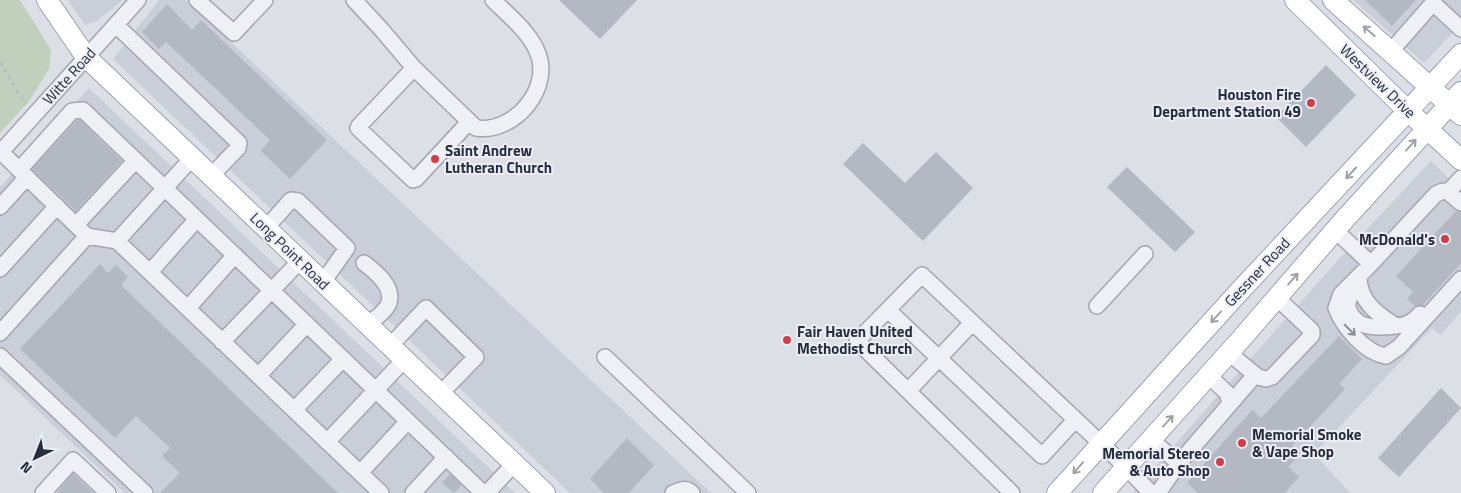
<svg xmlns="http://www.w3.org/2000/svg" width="1461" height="493" font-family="'Titillium Web',sans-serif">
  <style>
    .built { fill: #caced8 }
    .green { fill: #c1d0bd }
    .building { fill: #b3b8c3 }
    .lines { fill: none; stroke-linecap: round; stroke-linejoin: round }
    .minor-casing { stroke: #a2a6b0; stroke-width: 18 }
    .major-casing { stroke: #9ba3b2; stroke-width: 22 }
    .path { stroke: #babdc5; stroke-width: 3; stroke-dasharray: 4 4; stroke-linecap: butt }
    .minor { stroke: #eef0f5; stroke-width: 15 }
    .major { stroke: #fff; stroke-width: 20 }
    .oneway { stroke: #9da0a7 }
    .oneway2 { stroke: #8a8e98 }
    .poi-dot { fill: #cd3f4c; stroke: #ebeef4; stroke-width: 2 }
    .labels { text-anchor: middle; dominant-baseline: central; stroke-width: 4; stroke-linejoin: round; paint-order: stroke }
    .street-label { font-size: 15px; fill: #262d3c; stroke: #ebeef4 }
    .poi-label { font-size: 15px; font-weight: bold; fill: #262d3c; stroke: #ebeef4; text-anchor: end }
  </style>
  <rect width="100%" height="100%" fill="#dcdfe6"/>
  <!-- built -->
  <path class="built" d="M 68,0 L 123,0 L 97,21 L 85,25 Z
    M 159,0 L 186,0 L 711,493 L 570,493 L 113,59 Z
    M 1353,0 L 1461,0 L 1461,24 L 1424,63 Z
    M 89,88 L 515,493 L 125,493 L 0,375 L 0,187 Z
    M 1431,161 L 1461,190 L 1461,312 L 1440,335 L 1432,328 L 1314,454 L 1350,493 L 1132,493 L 1329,270 Z"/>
  <!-- green -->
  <path class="green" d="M 0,0 L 20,0 L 51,50 L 49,69 L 30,100 L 0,133 Z"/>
  <!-- building -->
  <path class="building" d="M 559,0 L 637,0 L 600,39 Z
    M 1365,0 L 1416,0 L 1392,26 Z
    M 167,4 L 192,30 L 201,20 L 327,140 L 290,179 L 261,151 L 270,140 L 166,42 L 159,49 L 142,32 Z
    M 1326,65 L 1356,95 L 1306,147 L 1276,117 Z
    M 77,120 L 80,120 L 122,161 L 76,211 L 32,169 Z
    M 863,143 L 905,183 L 936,152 L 973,188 L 923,241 L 843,164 Z
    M 1127,167 L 1195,232 L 1175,252 L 1107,187 Z
    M 1456,211 L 1461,212 L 1461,263 L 1423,305 L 1415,306 L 1407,299 L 1413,292 L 1396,276 Z
    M 100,264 L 108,273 L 116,265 L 128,277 L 121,285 L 338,493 L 160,493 L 180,473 L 162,456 L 170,448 L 136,416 L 115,438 L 20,349 Z
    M 1339,336 L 1362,359 L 1339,384 L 1345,389 L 1292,446 L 1301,453 L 1288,467 L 1299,477 L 1285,493 L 1198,493 L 1187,483 L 1252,410 L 1261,418 Z
    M 1441,388 L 1461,408 L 1399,477 L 1378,458 Z
    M 627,438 L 654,465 L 629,493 L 604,493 L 590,479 Z
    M 73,473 L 94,493 L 56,493 Z
    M 450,474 L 461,485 L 454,493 L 442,483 Z"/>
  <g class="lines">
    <!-- minor casing -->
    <g class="minor-casing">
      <path id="minor" d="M 197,0 L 234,33 L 265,0
        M 354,0 L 381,29 L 414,68
        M 116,25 L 239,143 L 238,148 L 211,176
        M 1391,51 L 1433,3 L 1461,29
        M 469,122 L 416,179 L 413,180 L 358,128 L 359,126 L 414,68 L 476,128 C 515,134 555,86 536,49 C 527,30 508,15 493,0
        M 1,152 L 87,236 L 117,241 L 381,493
        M 0,153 L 138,0
        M 19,170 L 72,111 L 83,110 L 483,493
        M 1448,192 L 1461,203
        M 0,207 L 27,177
        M 76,225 L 136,160
        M 266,228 L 291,200 L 298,201 L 347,248 L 323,282
        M 1335,230 L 1371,264 L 1436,194 L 1443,191 L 1448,192 L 1461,178
        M 117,241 L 192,158
        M 364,263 C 376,272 396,288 388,305 C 384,313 374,319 368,325
        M 1371,264 L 1341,294 L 1336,308 C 1343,327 1365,353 1386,356 L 1399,347 L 1461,279
        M 0,269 L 57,206
        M 150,272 L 197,219
        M 1359,277 C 1359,301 1377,314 1396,326 C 1407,325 1413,322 1420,314
        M 1358,287 C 1354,292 1348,297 1348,304 C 1347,314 1359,325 1368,326 C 1377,328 1387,327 1396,326
        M 1097,306 L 1145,254
        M 188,308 L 235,255
        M 888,310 L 1042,456 L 1075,420
        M 0,333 L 87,236
        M 222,342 L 300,261
        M 390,346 L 426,308 L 476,357 L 440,394
        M 1229,353 L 1258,377 L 1266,379 L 1272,377 L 1312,335 L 1312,331 L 1277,298
        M 0,356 L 145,493
        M 605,357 L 748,493
        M 258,376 L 307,324
        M 1209,376 L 1227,393 L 1230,403
        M 908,391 L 972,323
        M 294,410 L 343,359
        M 1151,440 L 1179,463
        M 327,442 L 404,360
        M 360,473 L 408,421
        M 43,493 L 73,460 L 108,493
        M 413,493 L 446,457
        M 487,493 L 514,464
        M 673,493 C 681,490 686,487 692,493
        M 1012,493 L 857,341 L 922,275 L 1126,467 L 1151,493
        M 1158,493 L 1179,463 L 1255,375"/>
    </g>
    <!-- major casing -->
    <g class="major-casing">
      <path id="major" d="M 47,0 L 86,57 L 545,493
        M 1295,0 L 1408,111 L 1461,160
        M 1333,0 L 1461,115
        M 1057,493 L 1237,294 L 1461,54
        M 1103,493 L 1242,338 L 1344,220 L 1461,92"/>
    </g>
    <!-- path -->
    <path class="path" d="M 0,62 L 25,104"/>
    <!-- minor -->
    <use href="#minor" class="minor"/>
    <!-- major -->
    <use href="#major" class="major"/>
  </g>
  <!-- one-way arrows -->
  <defs><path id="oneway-shaft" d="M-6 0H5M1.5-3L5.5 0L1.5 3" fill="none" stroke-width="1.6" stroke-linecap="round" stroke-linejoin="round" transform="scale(1.25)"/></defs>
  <g class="oneway">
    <use href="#oneway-shaft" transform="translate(1369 31) rotate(-139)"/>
    <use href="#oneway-shaft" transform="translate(1411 145) rotate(-48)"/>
    <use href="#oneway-shaft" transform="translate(1351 173) rotate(133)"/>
    <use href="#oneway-shaft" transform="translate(1293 279) rotate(-49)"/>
    <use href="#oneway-shaft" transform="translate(1216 317) rotate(132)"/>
    <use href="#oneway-shaft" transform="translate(1168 421) rotate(-48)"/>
    <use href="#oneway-shaft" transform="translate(1078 468) rotate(131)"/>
  </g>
  <use class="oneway2" href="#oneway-shaft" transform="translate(1350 330) rotate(45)"/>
  <!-- markers -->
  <g class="poi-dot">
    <circle cx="1311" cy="103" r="5"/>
    <circle cx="435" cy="159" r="5"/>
    <circle cx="1445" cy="239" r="5"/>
    <circle cx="787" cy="340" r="5"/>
    <circle cx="1242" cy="443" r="5"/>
    <circle cx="1220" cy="462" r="5"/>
  </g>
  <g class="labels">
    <!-- street labels -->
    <g class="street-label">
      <text transform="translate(69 76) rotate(-48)">Witte Road</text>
      <text transform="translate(1378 81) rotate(44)">Westview Drive</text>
      <text transform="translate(290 251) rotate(44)">Long Point Road</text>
      <text transform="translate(1257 272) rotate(-47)">Gessner Road</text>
    </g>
    <!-- poi labels -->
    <g class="poi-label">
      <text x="1301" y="94">Houston Fire<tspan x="1301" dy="17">Department Station 49</tspan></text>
      <text x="445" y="150" text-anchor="start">Saint Andrew<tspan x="445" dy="17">Lutheran Church</tspan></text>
      <text x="1435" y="239">McDonald's</text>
      <text x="797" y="331" text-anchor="start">Fair Haven United<tspan x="797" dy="17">Methodist Church</tspan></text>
      <text x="1252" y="434" text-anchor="start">Memorial Smoke<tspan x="1252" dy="17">&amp; Vape Shop</tspan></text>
      <text x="1210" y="453">Memorial Stereo<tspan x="1210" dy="17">&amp; Auto Shop</tspan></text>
    </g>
  </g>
  <!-- north arrow -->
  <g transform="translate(35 458) rotate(223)" stroke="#ebeef4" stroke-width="4" paint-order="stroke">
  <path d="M0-4L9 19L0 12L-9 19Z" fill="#262d3c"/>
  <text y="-8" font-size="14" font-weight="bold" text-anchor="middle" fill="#262d3c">N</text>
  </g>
</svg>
